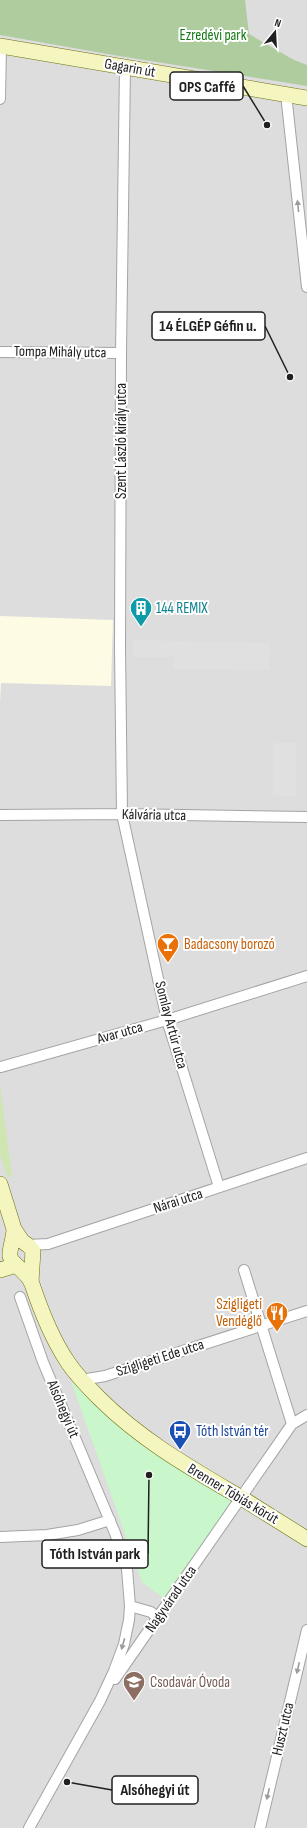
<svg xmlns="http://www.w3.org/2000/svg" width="307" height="1828" font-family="'Sofia Sans Condensed',sans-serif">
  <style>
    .residential { fill: #dedddd }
    .education { fill: #fdfbe4 }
    .grass { fill: #cfe6b2 }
    .forest { fill: #afcc9f }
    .park { fill: #c9f6ca }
    .parking { fill: #e0e0e0 }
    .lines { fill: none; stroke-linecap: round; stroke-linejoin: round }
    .street-casing { stroke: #a4a4a4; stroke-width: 12 }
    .secondary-casing { stroke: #6d710d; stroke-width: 16 }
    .street { stroke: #fff; stroke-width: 10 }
    .secondary { stroke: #f5f5c0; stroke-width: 15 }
    .oneway { fill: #9b9b9b }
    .labels { text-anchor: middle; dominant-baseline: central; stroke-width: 4; stroke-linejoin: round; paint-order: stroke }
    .park-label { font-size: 15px; fill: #147916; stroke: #fff }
    .street-label { font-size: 15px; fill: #202020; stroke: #fff }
    .culture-label { font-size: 15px; fill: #0d838f; stroke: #fff; text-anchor: start }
    .food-label { font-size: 15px; fill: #c56008; stroke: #fff; text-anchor: start }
    .transit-label { font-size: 15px; fill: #164399; stroke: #fff; text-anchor: start }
    .education-label { font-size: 15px; fill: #785e54; stroke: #fff; text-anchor: start }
    .leader { fill: none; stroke: #202020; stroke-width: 1.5 }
    .callout-dot { fill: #202020; stroke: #fff; stroke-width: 1.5 }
    .callout { fill: #fff; stroke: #202020; stroke-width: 1.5 }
    .callout-label { font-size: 16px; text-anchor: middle; font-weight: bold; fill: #202020 }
  </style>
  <rect width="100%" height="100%" fill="#f0ede8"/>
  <!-- residential -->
  <path class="residential" d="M 0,0 L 307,0 L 307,1828 L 0,1828 Z"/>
  <!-- education -->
  <path class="education" d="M 0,616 L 113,620 L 111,686 L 1,683 L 0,702 Z"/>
  <!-- grass -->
  <path class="grass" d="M 0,1085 L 12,1175 L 8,1178 L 0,1155 Z"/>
  <!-- forest -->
  <path class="forest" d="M 0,0 L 245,0 L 249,34 L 294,60 L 307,65 L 307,86 L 119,56 L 0,35 Z"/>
  <!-- park -->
  <path class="park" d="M 71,1381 L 154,1453 L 235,1498 L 167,1601 L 142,1582 Z"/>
  <!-- parking -->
  <path class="parking" d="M 133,640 L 270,643 L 269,670 L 173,669 L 173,657 L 133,657 Z
    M 273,743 L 296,743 L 296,796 L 273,796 Z"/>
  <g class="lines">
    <!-- street casing -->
    <g class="street-casing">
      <path id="street" d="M 125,67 L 121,353 L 120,648 L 122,814 L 167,1020 L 219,1187
        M 286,94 L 307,287
        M 0,99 L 1,46
        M 0,352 L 121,353
        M 0,815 L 122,814 L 307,817
        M 1,1067 L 167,1020 L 307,976
        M 27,1245 L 48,1244 L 307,1158
        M 244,1270 L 292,1424
        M 20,1297 L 43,1362 L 115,1533 L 127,1569 L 130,1606 L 129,1620 L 124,1644 L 114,1671 L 100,1701 L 29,1828
        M 81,1380 L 105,1376 L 307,1311
        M 0,1537 L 47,1535 L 78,1530 L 110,1520
        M 130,1606 L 151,1612 L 158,1618
        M 115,1679 L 292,1424 L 307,1415
        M 260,1828 L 307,1630"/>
    </g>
    <!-- secondary casing -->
    <g class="secondary-casing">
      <path id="secondary" d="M 0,46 L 307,98
        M 0,1184 L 14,1229 L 22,1241 L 29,1246 L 33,1251 L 31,1282
        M 14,1229 C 14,1238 9,1250 10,1256 C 11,1264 28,1272 32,1284 C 41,1311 51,1337 67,1361 C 76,1375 87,1386 99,1398 C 141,1440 189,1467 240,1497 C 262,1511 285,1525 307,1539
        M 0,1270 L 16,1265"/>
    </g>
    <!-- street -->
    <use href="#street" class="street"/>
    <!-- secondary -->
    <use href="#secondary" class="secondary"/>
  </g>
  <!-- one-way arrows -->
  <defs><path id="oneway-solid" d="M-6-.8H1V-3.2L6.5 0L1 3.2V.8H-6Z"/></defs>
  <g class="oneway">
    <use href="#oneway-solid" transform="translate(298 206) rotate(-96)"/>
    <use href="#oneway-solid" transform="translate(123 1644) rotate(106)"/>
    <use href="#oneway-solid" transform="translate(298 1668) rotate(103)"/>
    <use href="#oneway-solid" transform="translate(268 1794) rotate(103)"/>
  </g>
  <!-- icons -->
  <defs>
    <g id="building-pin" transform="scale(1.15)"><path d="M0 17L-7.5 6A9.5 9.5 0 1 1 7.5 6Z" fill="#0f9aa8" stroke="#fff"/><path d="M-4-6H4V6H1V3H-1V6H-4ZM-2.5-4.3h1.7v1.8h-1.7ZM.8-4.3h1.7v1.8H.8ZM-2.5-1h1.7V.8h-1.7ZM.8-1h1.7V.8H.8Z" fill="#fff"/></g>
    <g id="bar-pin" transform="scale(1.15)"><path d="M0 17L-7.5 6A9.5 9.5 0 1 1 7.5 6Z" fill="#e8710a" stroke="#fff"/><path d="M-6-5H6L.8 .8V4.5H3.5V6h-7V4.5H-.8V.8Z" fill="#fff"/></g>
    <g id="restaurant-pin" transform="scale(1.15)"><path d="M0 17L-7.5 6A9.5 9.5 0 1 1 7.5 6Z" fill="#e8710a" stroke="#fff"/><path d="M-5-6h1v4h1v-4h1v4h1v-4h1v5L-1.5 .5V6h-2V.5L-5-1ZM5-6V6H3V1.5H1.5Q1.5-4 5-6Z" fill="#fff"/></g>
    <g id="bus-pin" transform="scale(1.15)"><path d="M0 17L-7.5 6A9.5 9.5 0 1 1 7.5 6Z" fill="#1a4fb4" stroke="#fff"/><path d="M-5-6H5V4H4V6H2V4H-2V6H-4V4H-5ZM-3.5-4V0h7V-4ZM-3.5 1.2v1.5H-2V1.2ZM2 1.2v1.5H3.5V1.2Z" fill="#fff"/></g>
    <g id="school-pin" transform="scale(1.15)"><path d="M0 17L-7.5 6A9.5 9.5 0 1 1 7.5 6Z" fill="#8d6e63" stroke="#fff"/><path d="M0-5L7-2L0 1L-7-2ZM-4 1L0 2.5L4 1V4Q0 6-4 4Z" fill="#fff"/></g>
  </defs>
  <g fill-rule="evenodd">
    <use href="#building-pin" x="141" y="608"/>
    <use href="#bar-pin" x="168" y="944"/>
    <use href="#restaurant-pin" x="277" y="1313"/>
    <use href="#bus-pin" x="180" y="1431"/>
    <use href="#school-pin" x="134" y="1682"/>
  </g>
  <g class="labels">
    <!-- park labels -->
    <g class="park-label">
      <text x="213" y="35">Ezredévi park</text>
    </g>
    <!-- street labels -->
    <g class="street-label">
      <text transform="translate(130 68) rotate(10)">Gagarin út</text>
      <text transform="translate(60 352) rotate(1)">Tompa Mihály utca</text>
      <text transform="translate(121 441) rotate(-90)">Szent László király utca</text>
      <text transform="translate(154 815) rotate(1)">Kálvária utca</text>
      <text transform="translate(171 1025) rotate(75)">Somlay Artúr utca</text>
      <text transform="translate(120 1033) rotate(-16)">Avar utca</text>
      <text transform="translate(178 1201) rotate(-18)">Nárai utca</text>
      <text transform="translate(160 1358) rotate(-18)">Szigligeti Ede utca</text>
      <text transform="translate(63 1409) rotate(67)">Alsóhegyi út</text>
      <text transform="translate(233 1494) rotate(31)">Brenner Tóbiás körút</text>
      <text transform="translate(171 1599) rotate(-55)">Nagyvárad utca</text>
      <text transform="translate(283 1729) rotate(-77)">Huszt utca</text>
    </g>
    <!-- culture labels -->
    <g class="culture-label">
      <text x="156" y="608">144 REMIX</text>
    </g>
    <!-- food labels -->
    <g class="food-label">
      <text x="184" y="944">Badacsony borozó</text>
      <text x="262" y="1304" text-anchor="end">Szigligeti<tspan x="262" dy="17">Vendéglő</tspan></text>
    </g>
    <!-- transit labels -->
    <g class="transit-label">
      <text x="196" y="1431">Tóth István tér</text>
    </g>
    <!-- education labels -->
    <g class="education-label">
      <text x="150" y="1682">Csodavár Óvoda</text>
    </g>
  </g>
  <!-- callouts -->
  <path class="leader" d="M267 125L243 86M290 377L265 326M149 1475L148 1554M67 1782L112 1790"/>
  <g class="callout-dot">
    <circle cx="267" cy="125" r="4"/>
    <circle cx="290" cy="377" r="4"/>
    <circle cx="149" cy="1475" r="4"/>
    <circle cx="67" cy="1782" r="4"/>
  </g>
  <g class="callout">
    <rect x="170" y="72" width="73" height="28" rx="4"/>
    <rect x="152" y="312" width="113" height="28" rx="4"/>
    <rect x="42" y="1540" width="106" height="28" rx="4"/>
    <rect x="112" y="1776" width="86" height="28" rx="4"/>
  </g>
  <g class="callout-label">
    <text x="207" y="92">OPS Caffé</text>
    <text x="208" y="331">14 ÉLGÉP Géfin u.</text>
    <text x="95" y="1559">Tóth István park</text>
    <text x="155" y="1795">Alsóhegyi út</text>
  </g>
  <!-- north arrow -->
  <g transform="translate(275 32) rotate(18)" stroke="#ffffff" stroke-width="3" paint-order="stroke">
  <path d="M0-3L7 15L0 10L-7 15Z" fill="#202020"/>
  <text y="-6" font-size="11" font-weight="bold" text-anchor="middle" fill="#202020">N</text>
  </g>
</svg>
